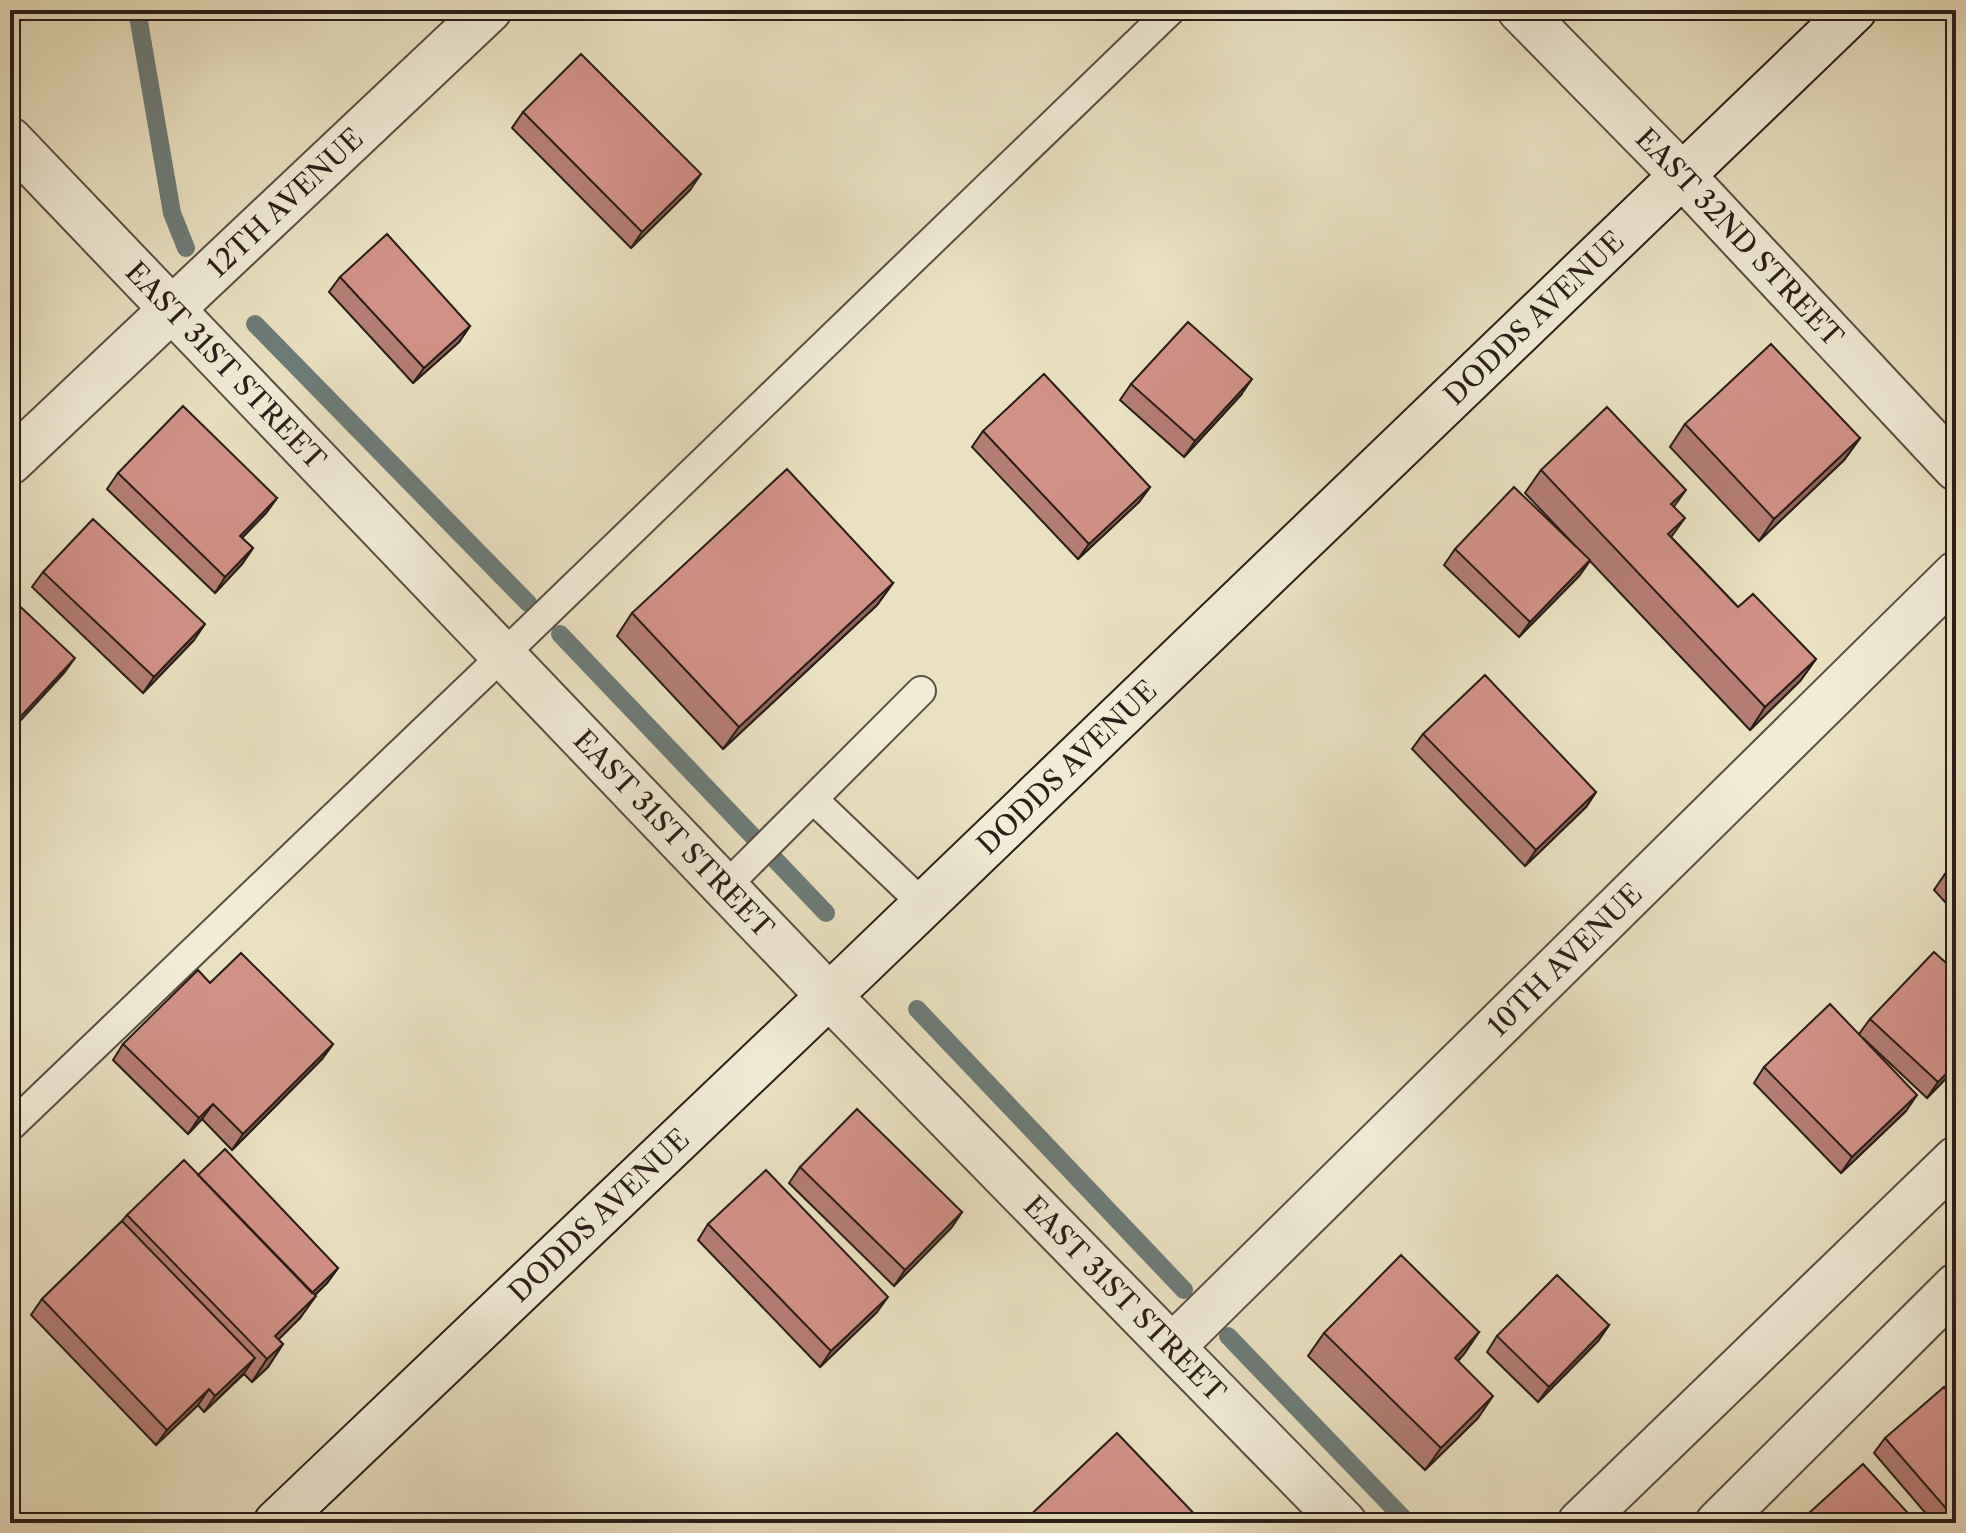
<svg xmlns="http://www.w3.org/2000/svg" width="1966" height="1533" font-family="'Libre Caslon Text',serif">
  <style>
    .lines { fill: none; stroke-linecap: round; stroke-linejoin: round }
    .stream { stroke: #6d7c78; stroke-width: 18 }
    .lane-casing { stroke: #5a4e41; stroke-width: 32 }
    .street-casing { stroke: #5a4e41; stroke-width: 48 }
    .secondary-casing { stroke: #2a1d17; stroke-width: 48 }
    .lane { stroke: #f1ecd6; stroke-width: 28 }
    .street { stroke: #f1ecd6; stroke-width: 44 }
    .secondary { stroke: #f1ecd6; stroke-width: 44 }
    .wall { fill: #b47e73; stroke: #2a1d17; stroke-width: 2 }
    .shaded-wall { fill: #92665e; stroke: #2a1d17; stroke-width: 2 }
    .building { fill: #d19286; stroke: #2a1d17; stroke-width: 2 }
    .labels { text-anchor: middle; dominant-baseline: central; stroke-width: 6; stroke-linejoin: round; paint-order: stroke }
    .street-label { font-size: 28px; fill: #2a1d17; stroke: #f1ecd6 }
  </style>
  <rect width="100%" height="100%" fill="#eae1c0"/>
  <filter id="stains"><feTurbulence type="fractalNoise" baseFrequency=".0025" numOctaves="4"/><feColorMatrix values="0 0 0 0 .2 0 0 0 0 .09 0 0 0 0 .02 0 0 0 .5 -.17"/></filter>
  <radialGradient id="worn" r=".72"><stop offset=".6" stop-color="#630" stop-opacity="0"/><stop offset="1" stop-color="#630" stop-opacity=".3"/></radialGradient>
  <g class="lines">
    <!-- stream -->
    <path class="stream" d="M 137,10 L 172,213 L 186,248
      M 255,324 L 528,603
      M 560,634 L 826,913
      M 917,1009 L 1184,1290
      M 1228,1336 L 1408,1523"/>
    <!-- lane casing -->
    <g class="lane-casing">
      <path id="lane" d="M 813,799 L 924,905
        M 725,887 L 921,691
        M 10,1127 L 503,655 L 1171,10"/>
    </g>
    <!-- street casing -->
    <g class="street-casing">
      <g id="street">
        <path id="s1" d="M 1520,10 L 1681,174 L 1956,468"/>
        <path id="s2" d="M 10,140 L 829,996 L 1344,1523"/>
        <path id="s3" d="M 10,462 L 489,10"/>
        <path id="s4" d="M 1173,1346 L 1956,574"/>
        <path d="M 1580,1523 L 1956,1159"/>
        <path d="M 1718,1523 L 1956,1286"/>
      </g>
    </g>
    <!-- secondary casing -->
    <g class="secondary-casing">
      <g id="secondary">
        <path id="s5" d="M 276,1523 L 829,996 L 1854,10"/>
      </g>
    </g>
    <!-- lane -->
    <use href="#lane" class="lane"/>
    <!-- street -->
    <use href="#street" class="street"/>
    <!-- secondary -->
    <use href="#secondary" class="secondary"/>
  </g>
  <!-- wall -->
  <path class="wall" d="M 523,112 L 690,190 L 631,248 L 512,128 Z
    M 340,277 L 470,326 L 459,342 L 413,383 L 329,292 Z
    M 1131,384 L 1241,395 L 1184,457 L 1120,400 Z
    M 1685,424 L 1860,438 L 1844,460 L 1759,541 L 1670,447 Z
    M 983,431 L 1150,487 L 1139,502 L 1078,559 L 972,447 Z
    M 1541,470 L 1674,507 L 1671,537 L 1738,607 L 1816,659 L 1800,681 L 1750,730 L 1590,561 L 1579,576 L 1519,637 L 1444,565 L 1455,549 L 1581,552 L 1525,493 Z
    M 118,473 L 277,498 L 266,513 L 242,538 L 253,548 L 242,564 L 215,593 L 107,489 Z
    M 43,572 L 194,640 L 143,693 L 32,587 Z
    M 893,583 L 877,605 L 723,749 L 617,636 L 632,613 Z
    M 1423,734 L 1596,792 L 1586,807 L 1525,866 L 1412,749 Z
    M 1956,864 L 1956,914 L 1934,890 L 1945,874 Z
    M 210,983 L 333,1044 L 322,1059 L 232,1150 L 202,1119 L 188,1134 L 113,1060 L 123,1044 Z
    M 1870,1019 L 1956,1068 L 1927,1098 L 1863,1038 L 1906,1111 L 1841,1173 L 1754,1083 L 1764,1067 L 1859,1034 Z
    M 800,1167 L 962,1212 L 951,1228 L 894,1286 L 789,1183 Z
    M 198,1175 L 338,1268 L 327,1283 L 315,1295 L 300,1318 L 278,1339 L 283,1344 L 268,1367 L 252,1382 L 244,1374 L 204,1412 L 198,1405 L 156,1445 L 31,1315 L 42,1299 L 122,1221 L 127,1215 Z
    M 708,1224 L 877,1312 L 820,1367 L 698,1240 Z
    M 1609,1325 L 1598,1341 L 1538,1402 L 1487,1352 L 1497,1336 Z
    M 1479,1332 L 1464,1354 L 1458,1361 L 1478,1418 L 1425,1470 L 1308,1356 L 1324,1333 Z
    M 1956,1401 L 1956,1523 L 1934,1523 L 1874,1453 L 1885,1438 Z"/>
  <!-- shaded-wall -->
  <path class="shaded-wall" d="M 701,174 L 690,190 L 631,248 L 642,232 Z
    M 470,326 L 459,342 L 413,383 L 424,368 Z
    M 1252,379 L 1241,395 L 1184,457 L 1195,441 Z
    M 1860,438 L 1844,460 L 1759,541 L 1774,519 Z
    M 1150,487 L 1139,502 L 1078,559 L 1089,544 Z
    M 1686,490 L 1670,512 L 1671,504 Z
    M 277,498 L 266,513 L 229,551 L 240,536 Z
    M 1685,518 L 1669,540 L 1668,534 Z
    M 253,548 L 242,564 L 215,593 L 225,577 Z
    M 1590,560 L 1579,576 L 1519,637 L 1530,622 Z
    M 893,583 L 877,605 L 723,749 L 739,727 Z
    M 205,624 L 194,640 L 143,693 L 154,677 Z
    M 75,658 L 64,673 L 10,732 L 10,728 Z
    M 1816,659 L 1800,681 L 1750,730 L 1765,707 Z
    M 1596,792 L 1586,807 L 1525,866 L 1536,850 Z
    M 333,1044 L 322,1059 L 232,1150 L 243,1134 Z
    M 1956,1064 L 1956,1068 L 1927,1098 L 1938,1082 Z
    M 1917,1095 L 1906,1111 L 1841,1173 L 1852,1157 Z
    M 213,1104 L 202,1119 L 188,1134 L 199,1118 Z
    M 962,1212 L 951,1228 L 894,1286 L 905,1270 Z
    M 338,1268 L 327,1283 L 294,1315 L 305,1299 Z
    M 316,1296 L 300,1318 L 263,1355 L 275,1336 Z
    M 888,1297 L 877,1312 L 820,1367 L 831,1351 Z
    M 1609,1325 L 1598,1341 L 1538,1402 L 1549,1387 Z
    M 1479,1332 L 1464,1354 L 1439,1380 L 1455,1358 Z
    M 283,1344 L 268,1367 L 252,1382 L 267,1359 Z
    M 255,1358 L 244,1373 L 204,1412 L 215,1396 Z
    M 209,1389 L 198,1405 L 156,1445 L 167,1430 Z
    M 1493,1396 L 1478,1418 L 1425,1470 L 1441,1448 Z"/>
  <!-- building -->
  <path class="building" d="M 581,54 L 701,174 L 642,232 L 523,112 Z
    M 387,234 L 470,326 L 424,368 L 340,277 Z
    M 1188,322 L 1252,379 L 1195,441 L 1131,384 Z
    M 1771,344 L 1860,438 L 1774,519 L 1685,424 Z
    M 1044,374 L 1150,487 L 1089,544 L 983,431 Z
    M 183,406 L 277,498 L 240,536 L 253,548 L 225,577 L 118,473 Z
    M 1607,407 L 1686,490 L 1671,504 L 1685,518 L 1668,534 L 1738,607 L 1753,594 L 1816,659 L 1765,707 L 1541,470 Z
    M 787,469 L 893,583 L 739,727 L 632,613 Z
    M 1514,487 L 1590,560 L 1530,622 L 1455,549 Z
    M 93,519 L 205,624 L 154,677 L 43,572 Z
    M 10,597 L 75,658 L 10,728 Z
    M 1485,675 L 1596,792 L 1536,850 L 1423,734 Z
    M 1956,864 L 1956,886 L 1945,874 Z
    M 1934,952 L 1956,972 L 1956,1064 L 1938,1082 L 1870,1019 Z
    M 241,953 L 333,1044 L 243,1134 L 213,1104 L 199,1118 L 123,1044 L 198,970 L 210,983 Z
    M 1830,1004 L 1917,1095 L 1852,1157 L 1764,1067 Z
    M 857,1109 L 962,1212 L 905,1270 L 800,1167 Z
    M 225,1149 L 338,1268 L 312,1293 L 198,1175 Z
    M 184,1160 L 316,1296 L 275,1336 L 283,1344 L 267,1359 L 127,1215 Z
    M 766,1170 L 888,1297 L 831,1351 L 708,1224 Z
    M 122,1221 L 255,1358 L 215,1396 L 209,1389 L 167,1430 L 42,1299 Z
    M 1401,1255 L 1479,1332 L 1455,1358 L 1493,1396 L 1441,1448 L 1324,1333 Z
    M 1557,1275 L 1609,1325 L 1549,1387 L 1497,1336 Z
    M 1944,1387 L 1956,1401 L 1956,1520 L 1885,1438 Z
    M 1117,1433 L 1203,1523 L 1022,1523 Z
    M 1863,1464 L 1917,1523 L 1798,1523 Z"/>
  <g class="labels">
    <!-- street labels -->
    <g class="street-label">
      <text stroke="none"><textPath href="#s3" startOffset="378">12TH AVENUE</textPath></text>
      <text stroke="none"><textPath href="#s1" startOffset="316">EAST 32ND STREET</textPath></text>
      <text stroke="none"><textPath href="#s5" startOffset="1742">DODDS AVENUE</textPath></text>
      <text stroke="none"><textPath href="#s2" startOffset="312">EAST 31ST STREET</textPath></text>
      <text stroke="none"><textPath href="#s5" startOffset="1094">DODDS AVENUE</textPath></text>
      <text stroke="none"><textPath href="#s2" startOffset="960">EAST 31ST STREET</textPath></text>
      <text stroke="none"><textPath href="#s4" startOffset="550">10TH AVENUE</textPath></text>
      <text stroke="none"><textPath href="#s5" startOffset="446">DODDS AVENUE</textPath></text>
      <text stroke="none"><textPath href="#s2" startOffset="1608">EAST 31ST STREET</textPath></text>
    </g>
  </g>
  <!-- margin -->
  <rect width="1966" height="1533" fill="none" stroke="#eae1c0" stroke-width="40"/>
  <rect x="12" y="12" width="1942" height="1509" fill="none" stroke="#2a1d17" stroke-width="4"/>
  <rect x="20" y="20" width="1926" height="1493" fill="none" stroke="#2a1d17" stroke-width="2"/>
  <rect width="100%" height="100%" filter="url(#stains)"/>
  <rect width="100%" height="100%" fill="url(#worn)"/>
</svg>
